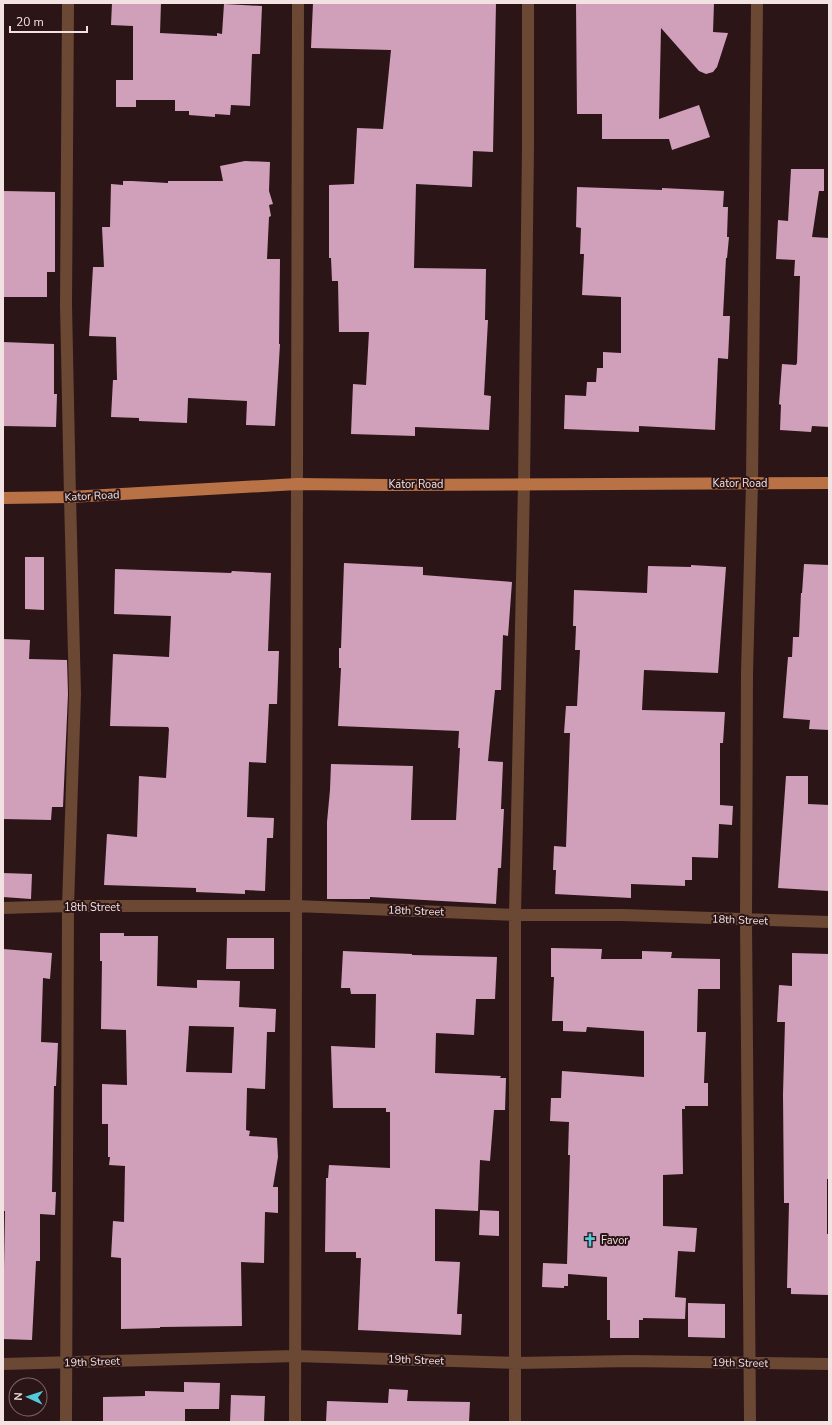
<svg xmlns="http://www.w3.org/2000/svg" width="832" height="1425" font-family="'Nunito Sans',sans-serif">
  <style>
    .building { fill: #d0a0bb; fill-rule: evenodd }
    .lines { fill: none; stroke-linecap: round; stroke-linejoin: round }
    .minor { stroke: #6b4834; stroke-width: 12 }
    .major { stroke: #b97246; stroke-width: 12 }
    .labels { text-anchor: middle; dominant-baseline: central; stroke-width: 4; stroke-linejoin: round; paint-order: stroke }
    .street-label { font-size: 11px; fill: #f3e2e2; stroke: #2c1516 }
    .poi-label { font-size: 11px; fill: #f3e2e2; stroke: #2c1516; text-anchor: start }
  </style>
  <rect width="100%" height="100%" fill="#2c1516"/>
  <!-- building -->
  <path class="building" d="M 112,3 L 161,3 L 160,33 L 217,36 L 217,33 L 222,34 L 224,4 L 262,6 L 260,54 L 252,54 L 250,106 L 231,105 L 230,115 L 215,114 L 215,117 L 189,115 L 189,111 L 175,111 L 175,100 L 136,100 L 136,107 L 116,107 L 116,80 L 133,80 L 133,26 L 111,25 Z
    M 313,3 L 496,3 L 493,152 L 473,151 L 472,187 L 416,184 L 414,268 L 486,269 L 485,320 L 488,320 L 484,395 L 491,396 L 489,430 L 415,427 L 415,436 L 351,434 L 353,384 L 366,385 L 369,332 L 339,332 L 338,281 L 332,281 L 331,258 L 329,258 L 329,185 L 354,184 L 357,128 L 383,129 L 391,50 L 311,48 Z
    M 576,3 L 714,3 L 713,32 L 728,33 L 717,67 L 713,72 L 706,74 L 699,71 L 661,28 L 659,119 L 699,105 L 710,137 L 672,150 L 669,139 L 602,139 L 602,114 L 577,114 Z
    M 245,161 L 270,162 L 269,191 L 273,204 L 269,205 L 271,216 L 269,217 L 267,259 L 280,259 L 279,344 L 280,344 L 275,426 L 246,425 L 247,401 L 188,398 L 187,423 L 139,421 L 139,418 L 111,417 L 113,380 L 117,380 L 116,337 L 89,336 L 93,267 L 104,267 L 102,227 L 110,227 L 111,184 L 123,185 L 123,181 L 132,181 L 168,183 L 168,181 L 223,181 L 220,166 Z
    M 791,169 L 824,169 L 824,191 L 819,191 L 812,237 L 829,238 L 829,427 L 812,426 L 811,432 L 780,430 L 781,405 L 779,404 L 782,364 L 796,365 L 797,363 L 800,276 L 794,276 L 795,260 L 776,259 L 778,220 L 788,221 Z
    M 577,187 L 662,190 L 662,188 L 724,191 L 723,207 L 728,207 L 727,237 L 729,237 L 727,258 L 726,258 L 723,316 L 730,316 L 728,359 L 718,358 L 715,430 L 639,426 L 639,432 L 564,429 L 565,395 L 586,396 L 587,382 L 596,382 L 597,368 L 603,368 L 603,352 L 621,353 L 621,297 L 582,295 L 584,254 L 580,254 L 581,228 L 576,227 Z
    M 3,191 L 55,192 L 55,272 L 47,272 L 47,297 L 3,297 Z
    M 3,342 L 54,344 L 54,394 L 57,394 L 56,427 L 3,426 Z
    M 25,557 L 44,557 L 44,610 L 25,609 Z
    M 344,563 L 423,567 L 423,575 L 512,582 L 508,636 L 503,635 L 501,690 L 495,690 L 488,761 L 503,762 L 501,809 L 504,809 L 501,868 L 498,868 L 496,904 L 370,897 L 370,899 L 327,899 L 327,822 L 330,790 L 331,764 L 413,766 L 411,820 L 456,820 L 460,748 L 458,748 L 459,731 L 338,726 L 341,668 L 339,668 L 339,648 L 341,648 Z
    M 804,564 L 829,565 L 829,730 L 809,729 L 810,720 L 783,718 L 788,657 L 792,657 L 793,637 L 799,637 L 801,593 L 802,593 Z
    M 691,565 L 726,567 L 718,673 L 644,670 L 642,710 L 725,712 L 723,743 L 720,743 L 720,805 L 733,806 L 732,825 L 719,824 L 718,858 L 692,857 L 692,880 L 685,880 L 685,886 L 631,884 L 631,898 L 555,894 L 556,870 L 553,870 L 554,846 L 566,847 L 570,733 L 564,733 L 566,706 L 577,706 L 580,650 L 575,650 L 576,626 L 573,626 L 574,590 L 647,593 L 648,566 L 691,567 Z
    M 115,569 L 231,573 L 232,571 L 271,573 L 268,651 L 279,651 L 277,704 L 269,704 L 266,763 L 249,762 L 247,817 L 274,818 L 273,838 L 267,838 L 265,891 L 245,890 L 245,894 L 196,892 L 196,888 L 104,885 L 107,834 L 137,837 L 139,776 L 166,778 L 169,729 L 168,727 L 110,726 L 113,654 L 169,657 L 171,616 L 114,614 Z
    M 3,639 L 30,640 L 29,659 L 67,660 L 68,694 L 63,807 L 52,807 L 51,820 L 3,819 Z
    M 786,776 L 808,776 L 808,804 L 829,805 L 829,891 L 778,888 Z
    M 3,873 L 32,874 L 31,899 L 3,897 Z
    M 100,933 L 124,933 L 124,936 L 158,936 L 157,986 L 197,988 L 197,980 L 240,981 L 239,1007 L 276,1009 L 275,1032 L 267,1032 L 265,1089 L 247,1088 L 246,1130 L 250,1131 L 249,1136 L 277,1138 L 278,1157 L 273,1187 L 278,1187 L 278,1213 L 265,1212 L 264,1263 L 241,1262 L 242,1326 L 160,1327 L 160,1328 L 121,1329 L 121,1258 L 111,1257 L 113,1221 L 124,1222 L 125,1166 L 109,1165 L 110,1157 L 108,1157 L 108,1124 L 102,1124 L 102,1084 L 127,1085 L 126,1030 L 101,1029 L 102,961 L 100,961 ZM 189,1026 L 234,1027 L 232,1073 L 186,1072 Z
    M 227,938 L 274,938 L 274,969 L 226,969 Z
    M 551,948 L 602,949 L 601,959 L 642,959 L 642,951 L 672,952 L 671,958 L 720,959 L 720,989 L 698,989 L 697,1032 L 706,1032 L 704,1083 L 708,1083 L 708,1106 L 685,1106 L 685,1109 L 682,1109 L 683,1174 L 663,1175 L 663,1226 L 697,1228 L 695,1252 L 678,1251 L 675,1297 L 686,1298 L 685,1319 L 643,1318 L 643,1320 L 639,1320 L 639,1338 L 610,1338 L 610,1320 L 607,1320 L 607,1277 L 568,1274 L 568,1286 L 564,1286 L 564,1288 L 542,1287 L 543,1263 L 567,1264 L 570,1155 L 568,1155 L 569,1122 L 550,1121 L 551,1098 L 561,1098 L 562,1071 L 644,1077 L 644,1031 L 587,1027 L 586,1032 L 563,1031 L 563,1021 L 552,1021 L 554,977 L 551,977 Z
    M 3,949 L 52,953 L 50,979 L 43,978 L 41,1042 L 58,1043 L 56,1086 L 54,1086 L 52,1192 L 56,1192 L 55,1215 L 40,1214 L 40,1261 L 36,1261 L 32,1340 L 3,1339 L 3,1267 L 4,1267 L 5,1211 L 3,1211 Z
    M 343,951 L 412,954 L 412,955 L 497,957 L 495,999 L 476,999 L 474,1035 L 436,1033 L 435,1073 L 501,1076 L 500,1078 L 506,1078 L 505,1110 L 494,1110 L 490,1161 L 480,1160 L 478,1211 L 435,1209 L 435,1261 L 460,1262 L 457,1314 L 462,1314 L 461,1335 L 358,1330 L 361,1258 L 356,1258 L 356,1252 L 325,1252 L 326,1178 L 328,1178 L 329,1165 L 390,1168 L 390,1112 L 386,1112 L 386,1108 L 333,1108 L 331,1046 L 375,1048 L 376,994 L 351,994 L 350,988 L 341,988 Z
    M 792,953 L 829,954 L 829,1179 L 827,1179 L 827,1234 L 829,1234 L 829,1295 L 791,1294 L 791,1288 L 787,1288 L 789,1203 L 784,1203 L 783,1094 L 785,1022 L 777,1022 L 779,985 L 792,986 Z
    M 480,1210 L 499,1211 L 499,1236 L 479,1235 Z
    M 688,1303 L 725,1304 L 725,1338 L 688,1337 Z
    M 184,1382 L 220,1383 L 219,1409 L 185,1409 L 185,1422 L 103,1422 L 103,1397 L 145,1396 L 145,1391 L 184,1392 Z
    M 389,1389 L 408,1390 L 407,1401 L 470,1402 L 469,1422 L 326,1422 L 327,1401 L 388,1403 Z
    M 231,1395 L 265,1396 L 264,1422 L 230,1422 Z"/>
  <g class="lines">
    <!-- minor -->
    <path class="minor" d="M 3,908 L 68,906 L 296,906 L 515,915 L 623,915 L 829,922
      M 3,1364 L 295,1356 L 515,1363 L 631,1361 L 829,1364
      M 66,1422 L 68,906 L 75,694 L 70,497 L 66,305 L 68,3
      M 295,1422 L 298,3
      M 515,1422 L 515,915 L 524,484 L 528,145 L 528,3
      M 750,1422 L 746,920 L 747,673 L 752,483 L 757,3"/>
    <!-- major -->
    <path class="major" d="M 3,498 L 70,497 L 297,484 L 386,485 L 829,483"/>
  </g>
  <!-- icons -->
  <defs>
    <g id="church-bare" transform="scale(1.08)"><path d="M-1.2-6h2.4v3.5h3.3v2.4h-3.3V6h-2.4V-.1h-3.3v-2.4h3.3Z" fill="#53cadc" stroke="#2c1516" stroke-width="2.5" paint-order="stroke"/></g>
  </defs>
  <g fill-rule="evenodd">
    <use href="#church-bare" x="590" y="1240"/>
  </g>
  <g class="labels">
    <!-- street labels -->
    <g class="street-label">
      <text x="740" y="483">Kator Road</text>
      <text x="416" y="484">Kator Road</text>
      <text transform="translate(92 496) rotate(-3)">Kator Road</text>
      <text x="92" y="907">18th Street</text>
      <text transform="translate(416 911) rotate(2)">18th Street</text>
      <text transform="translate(740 920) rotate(2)">18th Street</text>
      <text transform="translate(416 1360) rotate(2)">19th Street</text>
      <text transform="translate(92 1362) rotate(-2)">19th Street</text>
      <text transform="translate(740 1363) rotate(1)">19th Street</text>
    </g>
    <!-- poi labels -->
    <g class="poi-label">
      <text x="601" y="1240">Favor</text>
    </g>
  </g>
  <!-- border -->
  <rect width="832" height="1425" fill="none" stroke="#f3e2e2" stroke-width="8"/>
  <!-- north arrow -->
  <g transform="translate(28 1397) rotate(273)"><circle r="19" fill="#2c1516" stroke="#7c6768"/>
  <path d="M0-3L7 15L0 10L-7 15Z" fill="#53cadc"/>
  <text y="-6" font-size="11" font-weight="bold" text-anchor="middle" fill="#f3e2e2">N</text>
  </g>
  <!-- scale -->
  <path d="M10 26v6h77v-6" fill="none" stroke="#f3e2e2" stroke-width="2"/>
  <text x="16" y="26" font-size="12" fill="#f3e2e2" stroke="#2c1516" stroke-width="3" paint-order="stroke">20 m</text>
</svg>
